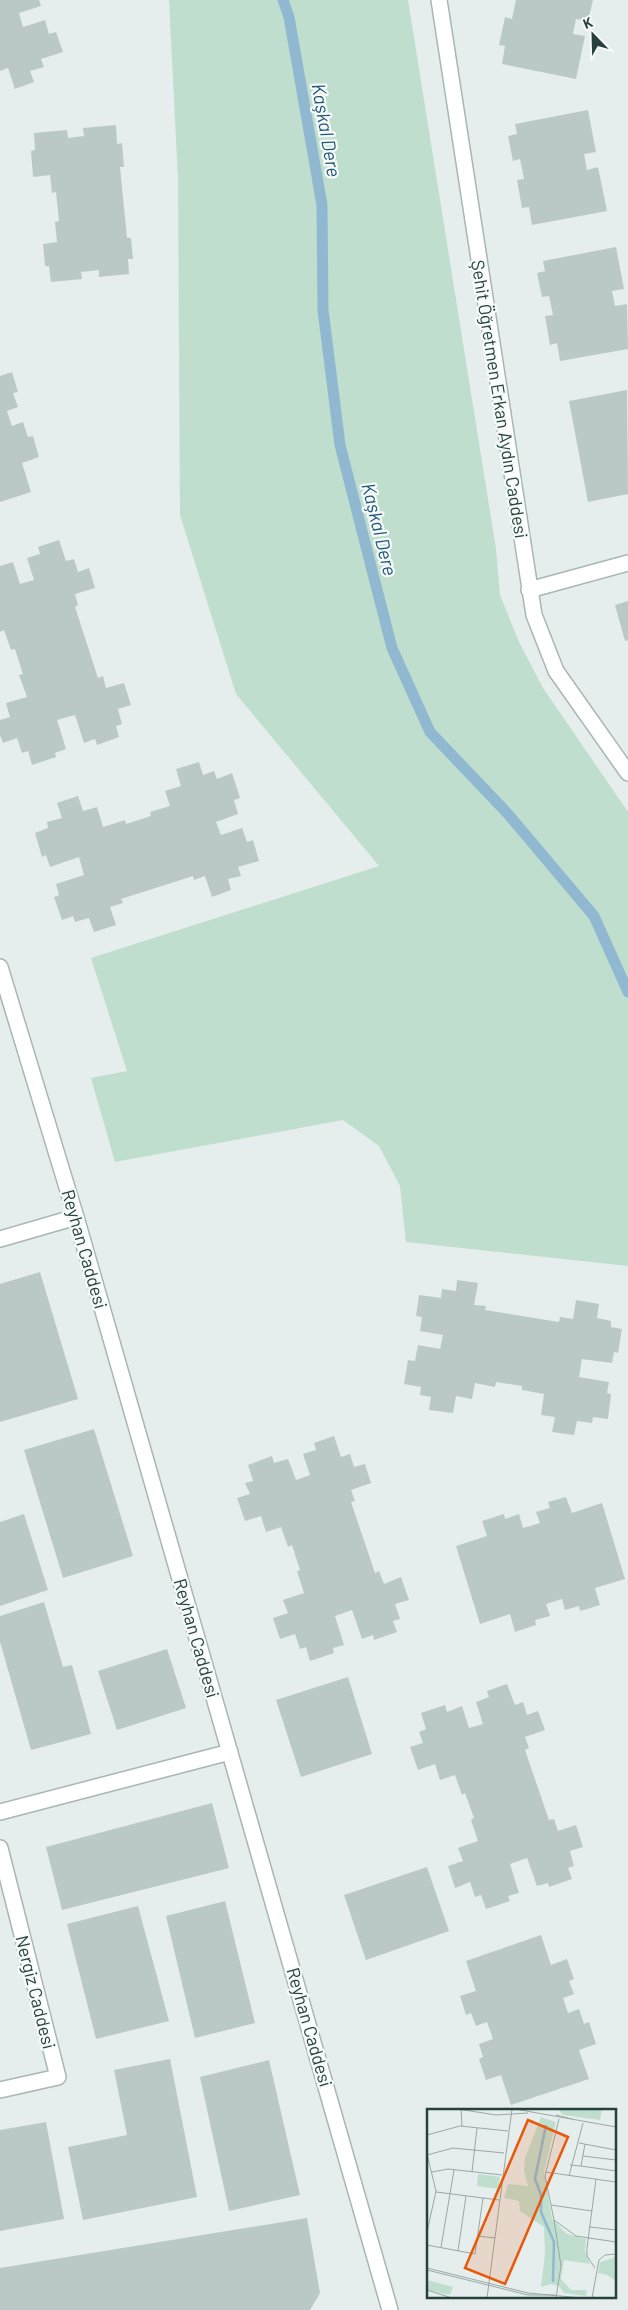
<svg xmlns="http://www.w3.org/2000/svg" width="628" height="2310" font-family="Barlow,sans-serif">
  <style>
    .green { fill: #bfdece }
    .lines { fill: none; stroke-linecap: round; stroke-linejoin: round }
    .stream { stroke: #90b8d1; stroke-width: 11 }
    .building { fill: #bbc9c6 }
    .minor-casing { stroke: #a8b6b4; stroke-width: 18 }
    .minor { stroke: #fff; stroke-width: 15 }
    .labels { text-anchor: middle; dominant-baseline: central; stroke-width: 4.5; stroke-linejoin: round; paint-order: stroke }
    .street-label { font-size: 18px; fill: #25403e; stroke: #f6faf9 }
    .water-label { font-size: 19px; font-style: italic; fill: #20587b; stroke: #f6faf9 }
    .inset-river { fill: none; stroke: #90b8d1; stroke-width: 2.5 }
    .inset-road { fill: none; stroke: #98a8a6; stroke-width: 1 }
    .view { fill: #e8590c; fill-opacity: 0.15; stroke: #e8590c; stroke-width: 2.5 }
    .inset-edge { fill: none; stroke: #25403e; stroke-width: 2.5 }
  </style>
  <rect width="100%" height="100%" fill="#e5eeec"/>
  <!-- green -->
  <path class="green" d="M 169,0 L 408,0 L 496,549 L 500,595 L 519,642 L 543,688 L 628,812 L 628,1266 L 406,1242 L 400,1186 L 379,1146 L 343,1120 L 115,1162 L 91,1078 L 127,1071 L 91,958 L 379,866 L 236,694 L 180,515 L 178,179 Z"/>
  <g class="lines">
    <!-- stream -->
    <path class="stream" d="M 283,0 L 289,17 L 322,205 L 323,310 L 340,445 L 392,648 L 430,732 L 508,814 L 594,916 L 628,992"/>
  </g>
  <!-- building -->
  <path class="building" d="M 0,0 L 39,0 L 41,6 L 19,13 L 23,27 L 45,20 L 49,34 L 56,32 L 63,52 L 41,59 L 44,67 L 30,71 L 34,82 L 15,89 L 8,68 L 0,71 Z
    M 516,0 L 593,0 L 588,21 L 576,19 L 573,34 L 585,36 L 576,79 L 502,64 L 505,46 L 499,45 L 505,17 L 512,19 Z
    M 588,110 L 596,152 L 584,154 L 587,170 L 598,167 L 607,211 L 532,225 L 529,207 L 522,208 L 517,180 L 524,179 L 520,159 L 513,161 L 508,136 L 517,134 L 515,124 Z
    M 116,125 L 117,144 L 122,143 L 124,167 L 120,167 L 127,238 L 131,238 L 133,259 L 128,259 L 129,274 L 99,277 L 99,270 L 81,272 L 82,279 L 51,282 L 49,266 L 45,266 L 43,244 L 57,242 L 55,222 L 59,221 L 56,192 L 52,193 L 50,175 L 33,177 L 31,151 L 35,150 L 34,133 L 67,130 L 68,138 L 84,136 L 83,128 Z
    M 616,247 L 624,289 L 612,291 L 615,306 L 627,304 L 628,349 L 560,361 L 557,343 L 550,345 L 545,316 L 553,315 L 549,296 L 542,297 L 537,273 L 545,271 L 543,261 Z
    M 12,372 L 18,392 L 13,393 L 18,407 L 7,411 L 12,426 L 23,422 L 28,437 L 33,436 L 39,457 L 22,463 L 31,492 L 0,502 L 0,376 Z
    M 627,390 L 628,494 L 588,502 L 569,401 Z
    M 59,540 L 66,561 L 74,559 L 78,572 L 89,568 L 95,588 L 75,594 L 78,605 L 75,607 L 98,678 L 103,676 L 106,688 L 124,683 L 131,705 L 118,709 L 122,724 L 116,726 L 119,737 L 97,745 L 95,739 L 84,743 L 75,715 L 57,720 L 66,749 L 55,753 L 56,757 L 32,765 L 28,751 L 22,753 L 17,738 L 3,743 L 0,735 L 0,720 L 10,717 L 6,703 L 27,697 L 19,675 L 23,674 L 15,649 L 11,650 L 4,630 L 0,632 L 0,566 L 13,562 L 20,584 L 34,580 L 27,558 L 40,554 L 38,547 Z
    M 628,601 L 628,640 L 625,641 L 615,605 Z
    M 199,762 L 203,775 L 214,771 L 217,779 L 232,773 L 240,798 L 234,800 L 238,814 L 216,822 L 221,835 L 242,828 L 247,842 L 253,840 L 259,861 L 238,867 L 241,876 L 228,879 L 231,890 L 212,897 L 205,876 L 194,880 L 193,876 L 121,899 L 123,903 L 110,907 L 116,925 L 94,932 L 89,918 L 75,922 L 73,916 L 62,920 L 54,897 L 59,895 L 56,884 L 84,875 L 79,857 L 50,867 L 46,855 L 42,857 L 35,833 L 48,828 L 47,822 L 62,818 L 57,803 L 78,796 L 83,811 L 97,807 L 103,827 L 125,820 L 126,824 L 151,816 L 150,812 L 170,806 L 165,791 L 181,786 L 176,769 Z
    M 40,1272 L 78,1399 L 0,1422 L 0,1284 Z
    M 457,1280 L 478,1283 L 474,1305 L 486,1306 L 485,1310 L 559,1322 L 560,1317 L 573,1319 L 576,1300 L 599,1304 L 597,1318 L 611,1321 L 611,1327 L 622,1329 L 618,1353 L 614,1352 L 612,1363 L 582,1359 L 579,1377 L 609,1382 L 607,1393 L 611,1394 L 608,1419 L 593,1417 L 592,1423 L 577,1421 L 574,1435 L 552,1432 L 555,1417 L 541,1415 L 544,1394 L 522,1390 L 522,1386 L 496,1382 L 495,1387 L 475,1383 L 472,1399 L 456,1396 L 453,1413 L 429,1410 L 431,1397 L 420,1395 L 421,1387 L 404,1384 L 408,1360 L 415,1361 L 418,1345 L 440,1349 L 443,1335 L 420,1331 L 422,1317 L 416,1316 L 419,1295 L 441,1298 L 442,1289 L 456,1291 Z
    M 94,1429 L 133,1556 L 63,1578 L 24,1450 Z
    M 334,1436 L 341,1457 L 350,1454 L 354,1467 L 365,1464 L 371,1483 L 351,1490 L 355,1501 L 351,1502 L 375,1573 L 379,1571 L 384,1584 L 401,1577 L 409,1600 L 395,1604 L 400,1619 L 393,1621 L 397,1632 L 374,1640 L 373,1635 L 362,1639 L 352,1610 L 335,1616 L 344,1645 L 333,1648 L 334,1653 L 310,1661 L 306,1647 L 300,1649 L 295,1634 L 280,1639 L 273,1618 L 288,1613 L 283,1600 L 304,1593 L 297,1571 L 300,1570 L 292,1545 L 288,1547 L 281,1527 L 266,1532 L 261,1516 L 245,1521 L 237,1498 L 250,1494 L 245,1483 L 253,1481 L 248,1465 L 272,1456 L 274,1463 L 288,1459 L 296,1480 L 310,1475 L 303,1454 L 316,1450 L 314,1443 Z
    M 566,1497 L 572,1513 L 602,1503 L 625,1579 L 595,1588 L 600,1605 L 580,1611 L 579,1606 L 565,1610 L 562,1599 L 546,1604 L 550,1616 L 535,1620 L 536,1625 L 515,1632 L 510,1614 L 480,1624 L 456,1546 L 487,1536 L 482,1521 L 504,1514 L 505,1519 L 519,1514 L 523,1528 L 540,1523 L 536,1512 L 550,1508 L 548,1502 Z
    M 24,1514 L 48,1590 L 0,1606 L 0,1522 Z
    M 44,1602 L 63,1667 L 72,1665 L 91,1734 L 31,1750 L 0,1642 L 0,1616 Z
    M 167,1649 L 186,1708 L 117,1730 L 98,1671 Z
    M 348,1677 L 372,1754 L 301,1777 L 276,1700 Z
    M 507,1684 L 515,1705 L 523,1702 L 527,1715 L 538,1711 L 545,1730 L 525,1737 L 529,1748 L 525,1750 L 549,1820 L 554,1819 L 558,1831 L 576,1825 L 583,1847 L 570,1851 L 574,1866 L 568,1868 L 572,1879 L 549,1887 L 548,1883 L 537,1886 L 527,1858 L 510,1864 L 519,1893 L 508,1896 L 510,1901 L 486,1909 L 481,1895 L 475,1897 L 470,1882 L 455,1888 L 448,1866 L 463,1861 L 458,1848 L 478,1841 L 471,1820 L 474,1818 L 465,1793 L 462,1795 L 455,1775 L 440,1780 L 435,1764 L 418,1770 L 410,1747 L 423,1743 L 419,1732 L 426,1729 L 421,1713 L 445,1705 L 447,1712 L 462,1706 L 469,1728 L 483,1724 L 476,1702 L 489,1697 L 487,1691 Z
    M 212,1803 L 229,1868 L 62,1910 L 46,1847 Z
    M 427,1867 L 449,1931 L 366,1960 L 344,1895 Z
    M 225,1901 L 255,2023 L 195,2038 L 166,1916 Z
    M 138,1906 L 169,2021 L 96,2039 L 67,1924 Z
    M 541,1935 L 551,1965 L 567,1959 L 574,1979 L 569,1981 L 574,1994 L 563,1998 L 568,2013 L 579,2009 L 584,2024 L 589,2022 L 596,2044 L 579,2050 L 589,2079 L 511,2105 L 501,2075 L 486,2080 L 479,2059 L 483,2057 L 479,2044 L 493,2039 L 487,2022 L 476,2026 L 471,2013 L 466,2015 L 460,1996 L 476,1991 L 466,1961 Z
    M 170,2059 L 197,2197 L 83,2220 L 68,2147 L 127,2135 L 114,2070 Z
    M 269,2060 L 300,2195 L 229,2211 L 200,2077 Z
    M 46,2122 L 64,2219 L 0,2231 L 0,2130 Z
    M 307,2218 L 320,2293 L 310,2310 L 0,2310 L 0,2268 Z"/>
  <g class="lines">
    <!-- minor casing -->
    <g class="minor-casing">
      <path id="minor" d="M 439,0 L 534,615 L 556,671 L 628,773
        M 529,590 L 628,563
        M 0,967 L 76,1217 L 390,2310
        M 0,1239 L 76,1217
        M 0,1812 L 230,1752
        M 0,1848 L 58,2077 L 0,2090"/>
    </g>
    <!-- minor -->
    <use href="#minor" class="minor"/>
  </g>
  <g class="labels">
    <!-- street labels -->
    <g class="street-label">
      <text transform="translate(500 399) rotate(81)">Şehit Öğretmen Erkan Aydın Caddesi</text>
      <text transform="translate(85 1249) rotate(74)">Reyhan Caddesi</text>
      <text transform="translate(197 1638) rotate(74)">Reyhan Caddesi</text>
      <text transform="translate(36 1992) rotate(76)">Nergiz Caddesi</text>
      <text transform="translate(310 2027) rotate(74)">Reyhan Caddesi</text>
    </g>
    <!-- water labels -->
    <g class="water-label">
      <text transform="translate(327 130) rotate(80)">Kaşkal Dere</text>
      <text transform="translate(380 529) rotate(76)">Kaşkal Dere</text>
    </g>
  </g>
  <!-- overview -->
  <g transform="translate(427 2109)">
    <rect width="189" height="189" fill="#e5eeec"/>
    <path d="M 131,0 L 175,0 L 173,11 L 136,6 ZM 114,8 L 129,13 L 117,63 L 125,110 L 140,125 L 159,130 L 158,142 L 163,155 L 137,151 L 134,170 L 144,181 L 160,181 L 159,187 L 137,184 L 132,177 L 124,175 L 114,178 L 118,145 L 117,118 L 93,102 L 92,92 L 77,89 L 81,75 L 101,77 L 97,62 L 98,49 ZM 51,65 L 73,68 L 71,80 L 50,77 ZM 189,148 L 189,172 L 180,166 L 171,164 L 173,153 ZM 0,171 L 26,178 L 23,186 L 0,181 Z" fill="#bfdece"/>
    <path class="inset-river" d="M 119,16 L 108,70 L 114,86 L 114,103 L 127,133 L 126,173"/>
    <path class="inset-road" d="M 31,0 L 69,6 L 101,4M 34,0 L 35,17M 88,0 L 189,18M 129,6 L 145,10M 132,10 L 118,67 L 127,111 L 149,127 L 189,133M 0,26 L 33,17 L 81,22M 152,34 L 189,41M 0,45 L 9,82 L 0,123M 0,46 L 26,39 L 77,44M 156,47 L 189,51M 143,56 L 154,57 L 158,35M 154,57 L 189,62M 5,63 L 21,60 L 75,66M 45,63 L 50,19M 118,63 L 189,73M 142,67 L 156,14M 9,83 L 72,91M 124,96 L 165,102M 127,111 L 134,157 L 129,189M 163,118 L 189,121M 51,127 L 68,129M 0,136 L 48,145 L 56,89M 14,138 L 27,61M 31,142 L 39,87M 0,159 L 101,184 L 155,189M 168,159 L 160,147 L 160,139 L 169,70M 0,161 L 101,186 L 128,186M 0,181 L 25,189M 60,189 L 85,0M 165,189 L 172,151 L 178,146 L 189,145"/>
    <path class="view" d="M 101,11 L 141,28 L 78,175 L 38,159 Z"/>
    <rect width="189" height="189" class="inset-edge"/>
  </g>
  <!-- north arrow -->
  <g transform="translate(593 35) rotate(337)" stroke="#f6faf9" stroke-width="4" paint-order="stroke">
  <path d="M0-4L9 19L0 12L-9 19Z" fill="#25403e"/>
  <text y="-8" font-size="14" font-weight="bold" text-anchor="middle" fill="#25403e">K</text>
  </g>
</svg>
